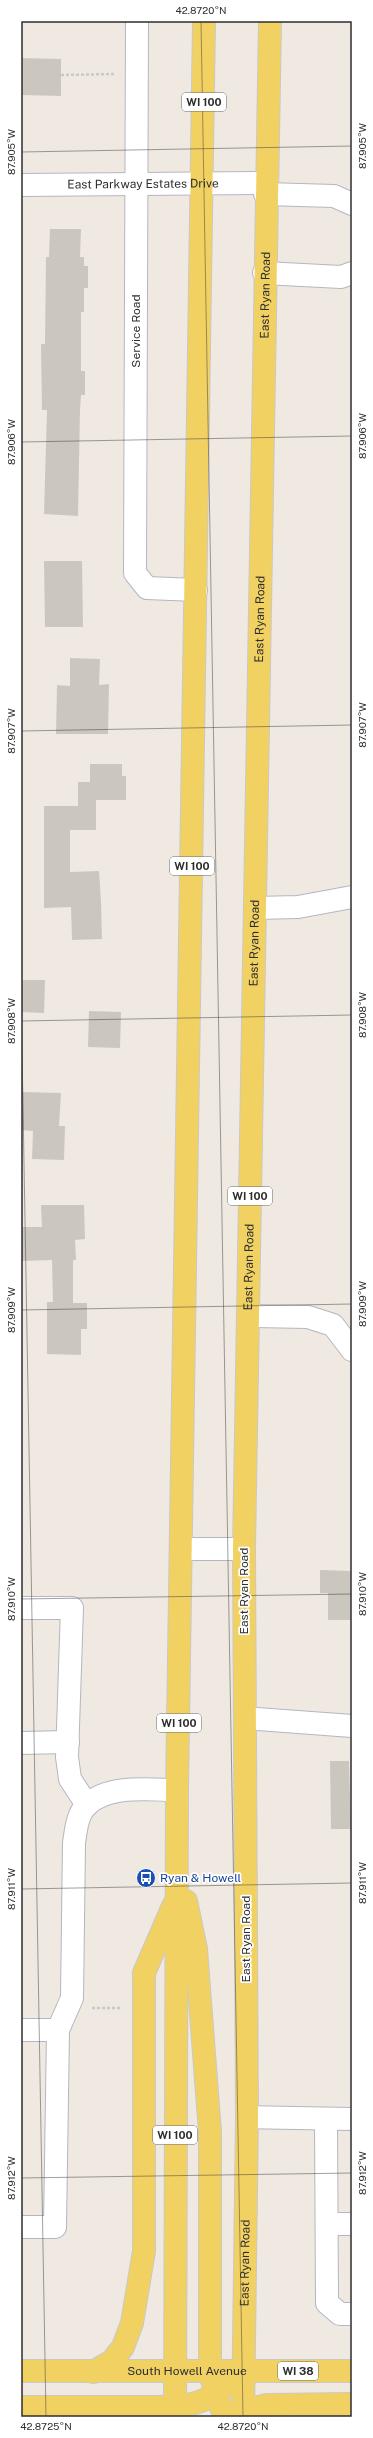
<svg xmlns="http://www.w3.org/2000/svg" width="373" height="2438" font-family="'Public Sans',sans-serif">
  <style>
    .building { fill: #cbc7bf }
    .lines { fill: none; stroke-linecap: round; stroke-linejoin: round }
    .minor-casing { stroke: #b4b7c1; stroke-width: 24 }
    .major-casing { stroke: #c9c9c9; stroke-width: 24 }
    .path { stroke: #c9c9c9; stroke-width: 2.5; stroke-dasharray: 3 2; stroke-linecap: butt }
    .minor { stroke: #fff; stroke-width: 22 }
    .major { stroke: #f2d163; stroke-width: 22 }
    .ticks { fill: none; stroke: #2e2e2e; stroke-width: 1; stroke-opacity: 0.45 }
    .labels { text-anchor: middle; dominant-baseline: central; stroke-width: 3.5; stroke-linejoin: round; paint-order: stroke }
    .shield { fill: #fff; stroke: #6d6d6d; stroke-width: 1 }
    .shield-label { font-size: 11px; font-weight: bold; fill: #2e2e2e }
    .street-label { font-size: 12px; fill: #2e2e2e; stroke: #fff }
    .transit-label { font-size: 12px; fill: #164399; stroke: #fff; text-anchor: start }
    .neatline { fill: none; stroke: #2e2e2e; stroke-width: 1.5 }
    .ticks-label { font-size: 10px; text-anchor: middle; fill: #2e2e2e }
  </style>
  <rect width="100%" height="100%" fill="#efe9e1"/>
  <!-- building -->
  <path class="building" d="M 21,58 L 61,59 L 61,96 L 21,95 Z
    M 50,229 L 81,229 L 80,257 L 84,257 L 84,266 L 88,266 L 88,288 L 84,288 L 84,312 L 81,312 L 81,371 L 85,371 L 85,395 L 81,395 L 80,410 L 78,516 L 44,514 L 47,410 L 42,410 L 41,344 L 45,344 L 46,257 L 49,257 Z
    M 44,561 L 82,561 L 83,627 L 45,627 Z
    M 70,658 L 100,659 L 99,685 L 109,684 L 108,734 L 56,734 L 57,685 L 70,686 Z
    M 90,764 L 122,764 L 122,776 L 126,776 L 126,800 L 96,800 L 96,830 L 70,830 L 70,872 L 99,871 L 101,902 L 102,939 L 72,940 L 71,907 L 44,908 L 44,806 L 78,806 L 78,782 L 90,782 Z
    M 21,980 L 45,980 L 44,1013 L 21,1012 Z
    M 89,1011 L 121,1012 L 120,1048 L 88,1047 Z
    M 21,1092 L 61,1093 L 59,1126 L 65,1126 L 64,1160 L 32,1159 L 33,1131 L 21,1130 Z
    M 41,1205 L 84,1205 L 85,1239 L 75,1240 L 76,1260 L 73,1260 L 73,1303 L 87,1303 L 87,1329 L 81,1329 L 81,1355 L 47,1354 L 47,1302 L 53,1302 L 52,1260 L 21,1261 L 21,1227 L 42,1227 Z
    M 320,1570 L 352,1571 L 352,1620 L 328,1620 L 328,1593 L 320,1593 Z
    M 330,1761 L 349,1761 L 351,1829 L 331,1829 Z"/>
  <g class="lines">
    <!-- minor casing -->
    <g class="minor-casing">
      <g id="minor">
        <path d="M 137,21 L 135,573 L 147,588 L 196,590"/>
        <path id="s1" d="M 21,185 L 265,183"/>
        <path d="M 265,194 L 334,196 L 352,204"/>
        <path d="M 264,273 L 341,277 L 352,273"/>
        <path d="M 255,908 L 298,907 L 352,897"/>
        <path d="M 248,1316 L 308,1317 L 333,1325 L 352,1350"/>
        <path d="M 183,1549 L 244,1549"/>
        <path d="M 21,1608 L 72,1608 L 67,1757 L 70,1779 L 87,1805"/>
        <path d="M 245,1718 L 352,1726"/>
        <path d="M 21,1743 L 68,1742"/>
        <path d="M 21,2030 L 58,2030 L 72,1998 L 74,1843 C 76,1830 77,1814 87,1805 C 109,1784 150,1790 177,1790"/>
        <path d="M 247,2117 L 352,2119"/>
        <path d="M 326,2119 L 327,2303 L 340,2314 L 352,2314"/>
        <path d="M 327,2224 L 352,2224"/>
        <path d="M 21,2227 L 55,2227 L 58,2030"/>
      </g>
    </g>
    <!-- major casing -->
    <g class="major-casing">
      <g id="major">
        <path d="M 186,1901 L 196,1949 L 210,2132 L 210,2372 L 216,2395 L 225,2417"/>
        <path id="s2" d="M 21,2371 L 352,2371"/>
        <path d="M 93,2372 L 112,2361 L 123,2347 L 132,2323 L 144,2251 L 144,1973 L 173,1906"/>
        <path d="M 21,2407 L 175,2407 C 196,2404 210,2400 226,2386"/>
        <path d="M 230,2414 L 267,2405 L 352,2404"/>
        <path d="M 175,2417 L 177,1790 L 204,21"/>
        <path id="s3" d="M 243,2417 L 247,2117 L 244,1549 L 270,21"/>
      </g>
    </g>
    <!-- path -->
    <path class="path" d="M 61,75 L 115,74
      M 92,2008 L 121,2008"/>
    <!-- minor -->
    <use href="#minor" class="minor"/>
    <!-- major -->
    <use href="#major" class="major"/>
  </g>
  <!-- ticks -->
  <path class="ticks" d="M 201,21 L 243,2417M 21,152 L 352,146M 21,442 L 352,436M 21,731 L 352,725M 21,992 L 46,2417M 21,1021 L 352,1015M 21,1310 L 352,1304M 21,1599 L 352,1594M 21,1889 L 352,1883M 21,2178 L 352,2173"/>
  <!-- icons -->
  <defs>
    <g id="bus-disc" transform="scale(1)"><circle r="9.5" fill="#1a4fb4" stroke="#fff"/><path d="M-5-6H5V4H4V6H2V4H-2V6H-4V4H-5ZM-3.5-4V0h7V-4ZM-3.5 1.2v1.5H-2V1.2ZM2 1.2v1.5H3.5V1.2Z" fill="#fff"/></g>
  </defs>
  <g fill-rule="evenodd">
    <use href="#bus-disc" x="146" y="1878"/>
  </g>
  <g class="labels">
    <!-- shield labels -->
    <g class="shield">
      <rect x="182" y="93" width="44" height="18" rx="3"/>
      <rect x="170" y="857" width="44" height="18" rx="3"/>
      <rect x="228" y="1187" width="44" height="18" rx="3"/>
      <rect x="157" y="1714" width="44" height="18" rx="3"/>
      <rect x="153" y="2126" width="44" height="18" rx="3"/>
      <rect x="278" y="2362" width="40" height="18" rx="3"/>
    </g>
    <g class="shield-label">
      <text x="204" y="102">WI 100</text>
      <text x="192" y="866">WI 100</text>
      <text x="250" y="1196">WI 100</text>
      <text x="179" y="1723">WI 100</text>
      <text x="175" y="2135">WI 100</text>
      <text x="298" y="2371">WI 38</text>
    </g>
    <!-- street labels -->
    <g class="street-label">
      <text stroke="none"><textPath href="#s1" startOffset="122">East Parkway Estates Drive</textPath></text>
      <text stroke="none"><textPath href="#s3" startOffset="2122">East Ryan Road</textPath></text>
      <text transform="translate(136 331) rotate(-90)">Service Road</text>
      <text stroke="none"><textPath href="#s3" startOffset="1798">East Ryan Road</textPath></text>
      <text stroke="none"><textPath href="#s3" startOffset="1474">East Ryan Road</textPath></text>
      <text stroke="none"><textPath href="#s3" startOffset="1150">East Ryan Road</textPath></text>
      <text transform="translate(244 1591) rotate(-90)">East Ryan Road</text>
      <text transform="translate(246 1939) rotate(-90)">East Ryan Road</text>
      <text stroke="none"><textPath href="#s3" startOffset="154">East Ryan Road</textPath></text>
      <text stroke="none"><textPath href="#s2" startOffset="166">South Howell Avenue</textPath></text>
    </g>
    <!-- transit labels -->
    <g class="transit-label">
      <text x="160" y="1878">Ryan &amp; Howell</text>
    </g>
  </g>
  <!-- border -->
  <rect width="373" height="2438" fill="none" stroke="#ffffff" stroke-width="44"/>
  <rect x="22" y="22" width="329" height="2394" class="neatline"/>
  <g class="ticks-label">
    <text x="201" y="14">42.8720°N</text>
    <text transform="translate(362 146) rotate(-90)" y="4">87.905°W</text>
    <text transform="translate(11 152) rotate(-90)" y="4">87.905°W</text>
    <text transform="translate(362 436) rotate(-90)" y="4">87.906°W</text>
    <text transform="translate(11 442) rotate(-90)" y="4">87.906°W</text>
    <text transform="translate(362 725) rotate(-90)" y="4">87.907°W</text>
    <text transform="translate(11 731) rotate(-90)" y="4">87.907°W</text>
    <text transform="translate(362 1015) rotate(-90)" y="4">87.908°W</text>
    <text transform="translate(11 1021) rotate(-90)" y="4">87.908°W</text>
    <text transform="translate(362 1304) rotate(-90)" y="4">87.909°W</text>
    <text transform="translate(11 1310) rotate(-90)" y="4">87.909°W</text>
    <text transform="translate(362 1594) rotate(-90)" y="4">87.910°W</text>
    <text transform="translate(11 1599) rotate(-90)" y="4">87.910°W</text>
    <text transform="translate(362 1883) rotate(-90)" y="4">87.911°W</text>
    <text transform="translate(11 1889) rotate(-90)" y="4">87.911°W</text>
    <text transform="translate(362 2173) rotate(-90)" y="4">87.912°W</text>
    <text transform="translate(11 2178) rotate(-90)" y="4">87.912°W</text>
    <text x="46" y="2430">42.8725°N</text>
    <text x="243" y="2430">42.8720°N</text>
  </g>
</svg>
